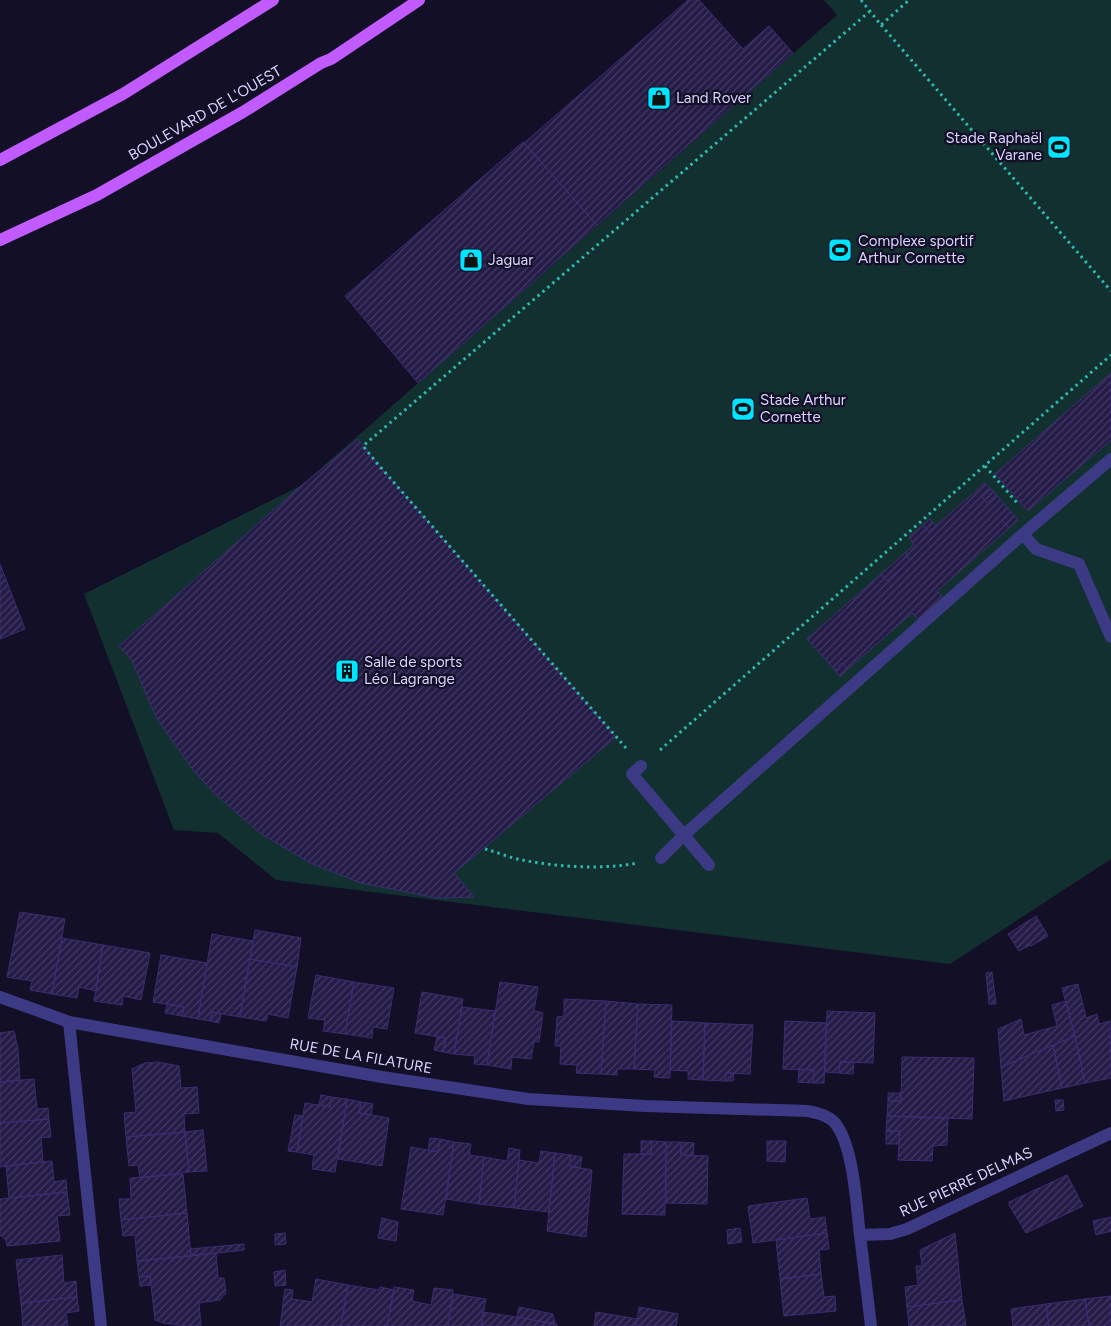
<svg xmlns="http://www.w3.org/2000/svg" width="1111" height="1326" font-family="Figtree,sans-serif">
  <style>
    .garden { fill: #12302f }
    .building { fill: url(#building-hatch); stroke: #3b2d73 }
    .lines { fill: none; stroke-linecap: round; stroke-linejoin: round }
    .path { stroke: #2fb8b0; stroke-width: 3; stroke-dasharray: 2.5 4; stroke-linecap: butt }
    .minor { stroke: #3d3a85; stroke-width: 12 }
    .major { stroke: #c25bff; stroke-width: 12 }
    .labels { text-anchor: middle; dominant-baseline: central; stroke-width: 4.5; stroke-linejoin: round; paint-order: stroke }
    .poi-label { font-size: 15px; fill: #d9d4ff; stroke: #130f26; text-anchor: start }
    .street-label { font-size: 15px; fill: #d9d4ff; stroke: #130f26 }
  </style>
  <defs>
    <pattern id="building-hatch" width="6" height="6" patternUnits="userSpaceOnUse" patternTransform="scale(1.25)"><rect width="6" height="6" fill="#241b47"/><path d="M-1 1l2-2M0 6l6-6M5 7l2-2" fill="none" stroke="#433b63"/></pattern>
  </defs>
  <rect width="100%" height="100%" fill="#130f26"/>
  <!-- garden -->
  <path class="garden" d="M 824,0 L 1111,0 L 1111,859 L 950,964 L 276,880 L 218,833 L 174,830 L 84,594 L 302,485 L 837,15 Z"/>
  <!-- building -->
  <path class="building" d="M 688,0 L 699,0 L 743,49 L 769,26 L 793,53 L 597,225 L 524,143 Z
    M 523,142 L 597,225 L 418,383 L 345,296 Z
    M 1111,373 L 1111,440 L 1028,511 L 995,474 Z
    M 358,439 L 376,462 L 616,737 L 454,873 L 474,897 L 437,898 L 361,883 L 310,863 L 260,833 L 214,793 L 193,770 L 158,720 L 148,699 L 132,660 L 119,646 L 302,485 Z
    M 985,483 L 991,489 L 982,497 L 987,503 L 996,494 L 1011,512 L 1002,520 L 1009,528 L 937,591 L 945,601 L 921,622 L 912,613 L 848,669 L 842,663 L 835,670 L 807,639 L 881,574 L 887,581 L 910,560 L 905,553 L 914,545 L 909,537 L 923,525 L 929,532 Z
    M 991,489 L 996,494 L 987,503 L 982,497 Z
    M 1011,512 L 1018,520 L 1009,528 L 1002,520 Z
    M 930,519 L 936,526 L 929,532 L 923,525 Z
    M 905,553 L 910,560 L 887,581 L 881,574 Z
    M 0,564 L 25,629 L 0,639 Z
    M 842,663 L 848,669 L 840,677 L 835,670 Z
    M 20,912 L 65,919 L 52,994 L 30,990 L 32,981 L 7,977 Z
    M 1036,916 L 1048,936 L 1031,946 L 1030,945 L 1019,951 L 1008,934 Z
    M 255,930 L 301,938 L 297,967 L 250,959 Z
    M 212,934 L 253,941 L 240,1017 L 212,1012 L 210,1021 L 198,1019 Z
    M 62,938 L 103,945 L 96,991 L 79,987 L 77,998 L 52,994 Z
    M 103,945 L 150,953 L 141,1000 L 123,996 L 122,1005 L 94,1001 Z
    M 161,955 L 207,963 L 198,1019 L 182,1016 L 184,1007 L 153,1002 Z
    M 250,959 L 297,967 L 288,1018 L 268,1014 L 266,1021 L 240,1017 Z
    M 992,972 L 996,1004 L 989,1004 L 986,973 Z
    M 316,975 L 354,982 L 345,1034 L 323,1031 L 325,1020 L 308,1018 Z
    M 354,982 L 394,988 L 387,1029 L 373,1027 L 372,1038 L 345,1034 Z
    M 500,982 L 538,987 L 534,1011 L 543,1013 L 539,1042 L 534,1042 L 531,1059 L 512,1057 L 511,1069 L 487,1065 Z
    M 1078,984 L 1086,1018 L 1097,1014 L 1099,1024 L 1110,1021 L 1111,1078 L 1085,1083 L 1076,1041 L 1062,988 Z
    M 422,992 L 463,999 L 454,1054 L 443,1052 L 446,1038 L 415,1033 Z
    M 564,999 L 606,1001 L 601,1074 L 576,1073 L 577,1065 L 560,1064 L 561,1046 L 555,1046 L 557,1017 L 564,1016 Z
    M 606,1001 L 638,1004 L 634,1069 L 617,1069 L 617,1075 L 601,1074 Z
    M 1066,1001 L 1075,1036 L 1001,1067 L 998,1029 L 1021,1019 L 1024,1035 L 1057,1026 L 1052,1005 Z
    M 167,1004 L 184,1007 L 182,1016 L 165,1013 Z
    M 638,1004 L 672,1005 L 670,1078 L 654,1077 L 655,1070 L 634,1069 Z
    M 462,1007 L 495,1011 L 487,1065 L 474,1064 L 475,1056 L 454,1054 Z
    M 827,1011 L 875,1013 L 873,1063 L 840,1062 L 839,1073 L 825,1072 Z
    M 212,1012 L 221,1014 L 219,1023 L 210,1021 Z
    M 672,1021 L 705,1023 L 703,1080 L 688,1079 L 688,1071 L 670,1070 Z
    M 785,1021 L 826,1023 L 824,1083 L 813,1083 L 814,1070 L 783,1069 Z
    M 705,1023 L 753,1025 L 750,1074 L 726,1073 L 725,1081 L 703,1080 Z
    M 14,1031 L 18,1049 L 20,1080 L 0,1082 L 0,1033 Z
    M 1075,1036 L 1085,1083 L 1062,1088 L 1053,1045 Z
    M 437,1037 L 446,1038 L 443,1052 L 434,1050 Z
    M 1053,1045 L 1062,1088 L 1004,1101 L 1001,1067 Z
    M 902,1057 L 974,1058 L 972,1119 L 887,1116 L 888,1101 L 901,1101 Z
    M 158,1062 L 179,1066 L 181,1088 L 197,1087 L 199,1113 L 184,1114 L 185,1132 L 126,1137 L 124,1113 L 136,1112 L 132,1069 L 145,1063 Z
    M 840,1062 L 854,1062 L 853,1074 L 839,1073 Z
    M 799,1069 L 814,1070 L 813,1083 L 798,1082 Z
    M 726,1073 L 734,1073 L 733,1081 L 725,1081 Z
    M 34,1079 L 37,1109 L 48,1108 L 49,1119 L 0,1123 L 0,1082 Z
    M 888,1093 L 901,1093 L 901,1101 L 888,1101 Z
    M 321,1095 L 331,1097 L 330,1107 L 319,1105 Z
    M 331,1097 L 347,1099 L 335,1172 L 312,1169 L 314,1155 L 297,1152 L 305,1103 L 330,1107 Z
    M 347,1099 L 361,1102 L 359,1113 L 389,1118 L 382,1166 L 338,1159 Z
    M 1055,1100 L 1063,1100 L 1064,1110 L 1056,1111 Z
    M 361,1102 L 373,1104 L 371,1115 L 359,1113 Z
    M 295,1115 L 303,1116 L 297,1152 L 288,1151 Z
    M 887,1116 L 948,1118 L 947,1145 L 933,1146 L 932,1161 L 898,1160 L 900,1131 L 886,1131 Z
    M 49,1119 L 51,1137 L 41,1138 L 43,1162 L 0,1167 L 0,1123 Z
    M 203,1130 L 207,1171 L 189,1172 L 185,1132 Z
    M 886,1131 L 900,1131 L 899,1144 L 886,1144 Z
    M 185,1132 L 189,1172 L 140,1178 L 138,1165 L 129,1166 L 126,1137 Z
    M 430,1138 L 440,1139 L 438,1152 L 428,1150 Z
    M 440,1139 L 454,1142 L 443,1215 L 401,1209 L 411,1147 L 438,1152 Z
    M 641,1141 L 652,1141 L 651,1154 L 641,1154 Z
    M 652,1141 L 666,1142 L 665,1215 L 622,1214 L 624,1154 L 651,1154 Z
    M 767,1141 L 786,1141 L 785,1162 L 767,1161 Z
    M 454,1142 L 471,1144 L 469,1155 L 484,1157 L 479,1204 L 446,1199 Z
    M 666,1142 L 681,1142 L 681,1155 L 708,1156 L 707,1204 L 666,1203 Z
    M 681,1142 L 694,1143 L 693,1156 L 681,1155 Z
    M 509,1148 L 520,1150 L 514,1208 L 479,1204 L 484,1157 L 507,1161 Z
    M 541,1151 L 555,1153 L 549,1212 L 514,1208 L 519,1160 L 539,1163 Z
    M 555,1153 L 571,1155 L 569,1166 L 592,1170 L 586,1237 L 547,1231 Z
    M 571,1155 L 582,1157 L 580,1168 L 569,1166 Z
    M 52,1161 L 54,1182 L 66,1180 L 67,1192 L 9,1198 L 6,1166 Z
    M 183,1174 L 187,1213 L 121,1220 L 119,1199 L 131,1199 L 130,1178 Z
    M 1067,1175 L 1083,1206 L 1026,1233 L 1009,1205 L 1009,1202 Z
    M 67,1192 L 70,1215 L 57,1216 L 60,1241 L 7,1246 L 6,1240 L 0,1235 L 0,1199 Z
    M 807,1198 L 810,1219 L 825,1217 L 827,1233 L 753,1243 L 748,1206 Z
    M 187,1213 L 191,1256 L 137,1261 L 135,1235 L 123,1236 L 121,1220 Z
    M 1111,1217 L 1111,1231 L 1096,1235 L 1093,1221 Z
    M 382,1218 L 398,1222 L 396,1241 L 378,1238 Z
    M 740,1228 L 742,1242 L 728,1244 L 727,1230 Z
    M 285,1233 L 286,1244 L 275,1245 L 275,1234 Z
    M 827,1233 L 829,1249 L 819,1250 L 821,1274 L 780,1279 L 776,1240 Z
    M 955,1233 L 962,1300 L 907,1307 L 905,1287 L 918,1285 L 916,1266 L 922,1266 L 920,1250 Z
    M 244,1244 L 244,1250 L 191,1256 L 190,1249 Z
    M 216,1253 L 218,1278 L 224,1278 L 226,1293 L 220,1300 L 199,1303 L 201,1326 L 185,1326 L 163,1323 L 155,1320 L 150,1276 L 139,1277 L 137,1261 Z
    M 62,1255 L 64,1283 L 76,1281 L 77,1297 L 21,1303 L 16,1260 Z
    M 285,1270 L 286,1285 L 275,1286 L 274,1272 Z
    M 821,1274 L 824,1297 L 835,1296 L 836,1311 L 784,1316 L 780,1279 Z
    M 150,1276 L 151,1285 L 140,1286 L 139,1277 Z
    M 316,1279 L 348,1285 L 341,1326 L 280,1326 L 285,1289 L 293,1290 L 292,1299 L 312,1302 Z
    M 348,1285 L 379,1290 L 380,1287 L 394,1290 L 387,1326 L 341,1326 Z
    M 394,1287 L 414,1290 L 412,1301 L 431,1305 L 434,1288 L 453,1290 L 448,1326 L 387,1326 Z
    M 453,1294 L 486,1299 L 481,1326 L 448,1326 Z
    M 1111,1296 L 1111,1326 L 1089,1326 L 1085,1299 Z
    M 77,1297 L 79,1311 L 66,1313 L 68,1326 L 23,1326 L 21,1303 Z
    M 1085,1299 L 1089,1326 L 1049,1326 L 1046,1304 Z
    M 962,1300 L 966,1326 L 909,1326 L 907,1307 Z
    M 1046,1304 L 1049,1326 L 1013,1326 L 1011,1309 Z
    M 519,1307 L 553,1314 L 555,1324 L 517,1317 Z
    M 639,1307 L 678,1314 L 676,1326 L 636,1326 Z
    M 483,1312 L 517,1317 L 516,1326 L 481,1326 Z
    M 596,1312 L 637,1319 L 636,1326 L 594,1326 Z
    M 517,1317 L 555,1324 L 557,1324 L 557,1326 L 516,1326 Z"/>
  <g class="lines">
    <!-- path -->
    <path class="path" d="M 861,0 L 881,25 L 909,0
      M 881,25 L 1111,291
      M 985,466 L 1019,505
      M 626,748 L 376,462 L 363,446 L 869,12
      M 660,750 L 1111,355
      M 485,849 C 497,852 510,858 522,860 C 559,867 600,870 638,863"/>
    <!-- minor -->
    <path class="minor" d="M 1111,459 L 1023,534 L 1036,549 L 1079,564 L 1111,637
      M 641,766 L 632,774 L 709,865
      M 661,858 L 684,835 L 1023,534
      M 0,997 L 69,1022
      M 101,1326 L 69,1022 L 382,1077 L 528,1099 L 645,1106 L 808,1111 C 817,1113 828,1115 835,1123 C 854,1147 856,1204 860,1235
      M 871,1326 L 860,1235 L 890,1234 L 907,1229 L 1111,1133"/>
    <!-- major -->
    <path class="major" d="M 0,160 L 123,94 L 273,0
      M 0,240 L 97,195 L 243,112 L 321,63 L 331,59 L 419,0"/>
  </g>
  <!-- icons -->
  <defs>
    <g id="shop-square" transform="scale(1.25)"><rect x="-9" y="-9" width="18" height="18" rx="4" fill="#00e5ff" stroke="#130f26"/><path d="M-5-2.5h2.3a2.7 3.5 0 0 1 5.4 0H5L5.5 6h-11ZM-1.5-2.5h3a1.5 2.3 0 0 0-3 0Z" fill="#111"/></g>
    <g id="stadium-square" transform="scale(1.25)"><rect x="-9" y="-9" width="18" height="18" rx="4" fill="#00e5ff" stroke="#130f26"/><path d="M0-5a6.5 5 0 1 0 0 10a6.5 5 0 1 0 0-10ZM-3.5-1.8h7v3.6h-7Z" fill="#111"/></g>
    <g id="building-square" transform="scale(1.25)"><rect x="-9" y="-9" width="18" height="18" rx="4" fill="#00e5ff" stroke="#130f26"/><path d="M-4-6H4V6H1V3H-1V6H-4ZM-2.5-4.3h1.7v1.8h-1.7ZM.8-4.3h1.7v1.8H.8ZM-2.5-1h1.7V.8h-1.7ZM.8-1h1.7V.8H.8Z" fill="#111"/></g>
  </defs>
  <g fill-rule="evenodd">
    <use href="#shop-square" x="659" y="98"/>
    <use href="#stadium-square" x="1059" y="147"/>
    <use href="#stadium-square" x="840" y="250"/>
    <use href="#shop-square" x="471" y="260"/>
    <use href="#stadium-square" x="743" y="409"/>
    <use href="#building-square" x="347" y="671"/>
  </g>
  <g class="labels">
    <!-- poi labels -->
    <g class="poi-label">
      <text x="676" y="98">Land Rover</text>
      <text x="1042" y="138" text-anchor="end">Stade Raphaël<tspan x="1042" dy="17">Varane</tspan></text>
      <text x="858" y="241">Complexe sportif<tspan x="858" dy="17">Arthur Cornette</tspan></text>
      <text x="488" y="260">Jaguar</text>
      <text x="760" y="400">Stade Arthur<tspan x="760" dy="17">Cornette</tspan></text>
      <text x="364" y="662">Salle de sports<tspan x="364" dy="17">Léo Lagrange</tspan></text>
    </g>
    <!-- street labels -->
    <g class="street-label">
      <text transform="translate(205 113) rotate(-30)">BOULEVARD DE L'OUEST</text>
      <text transform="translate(361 1056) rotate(10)">RUE DE LA FILATURE</text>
      <text transform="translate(966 1182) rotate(-25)">RUE PIERRE DELMAS</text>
    </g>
  </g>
</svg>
